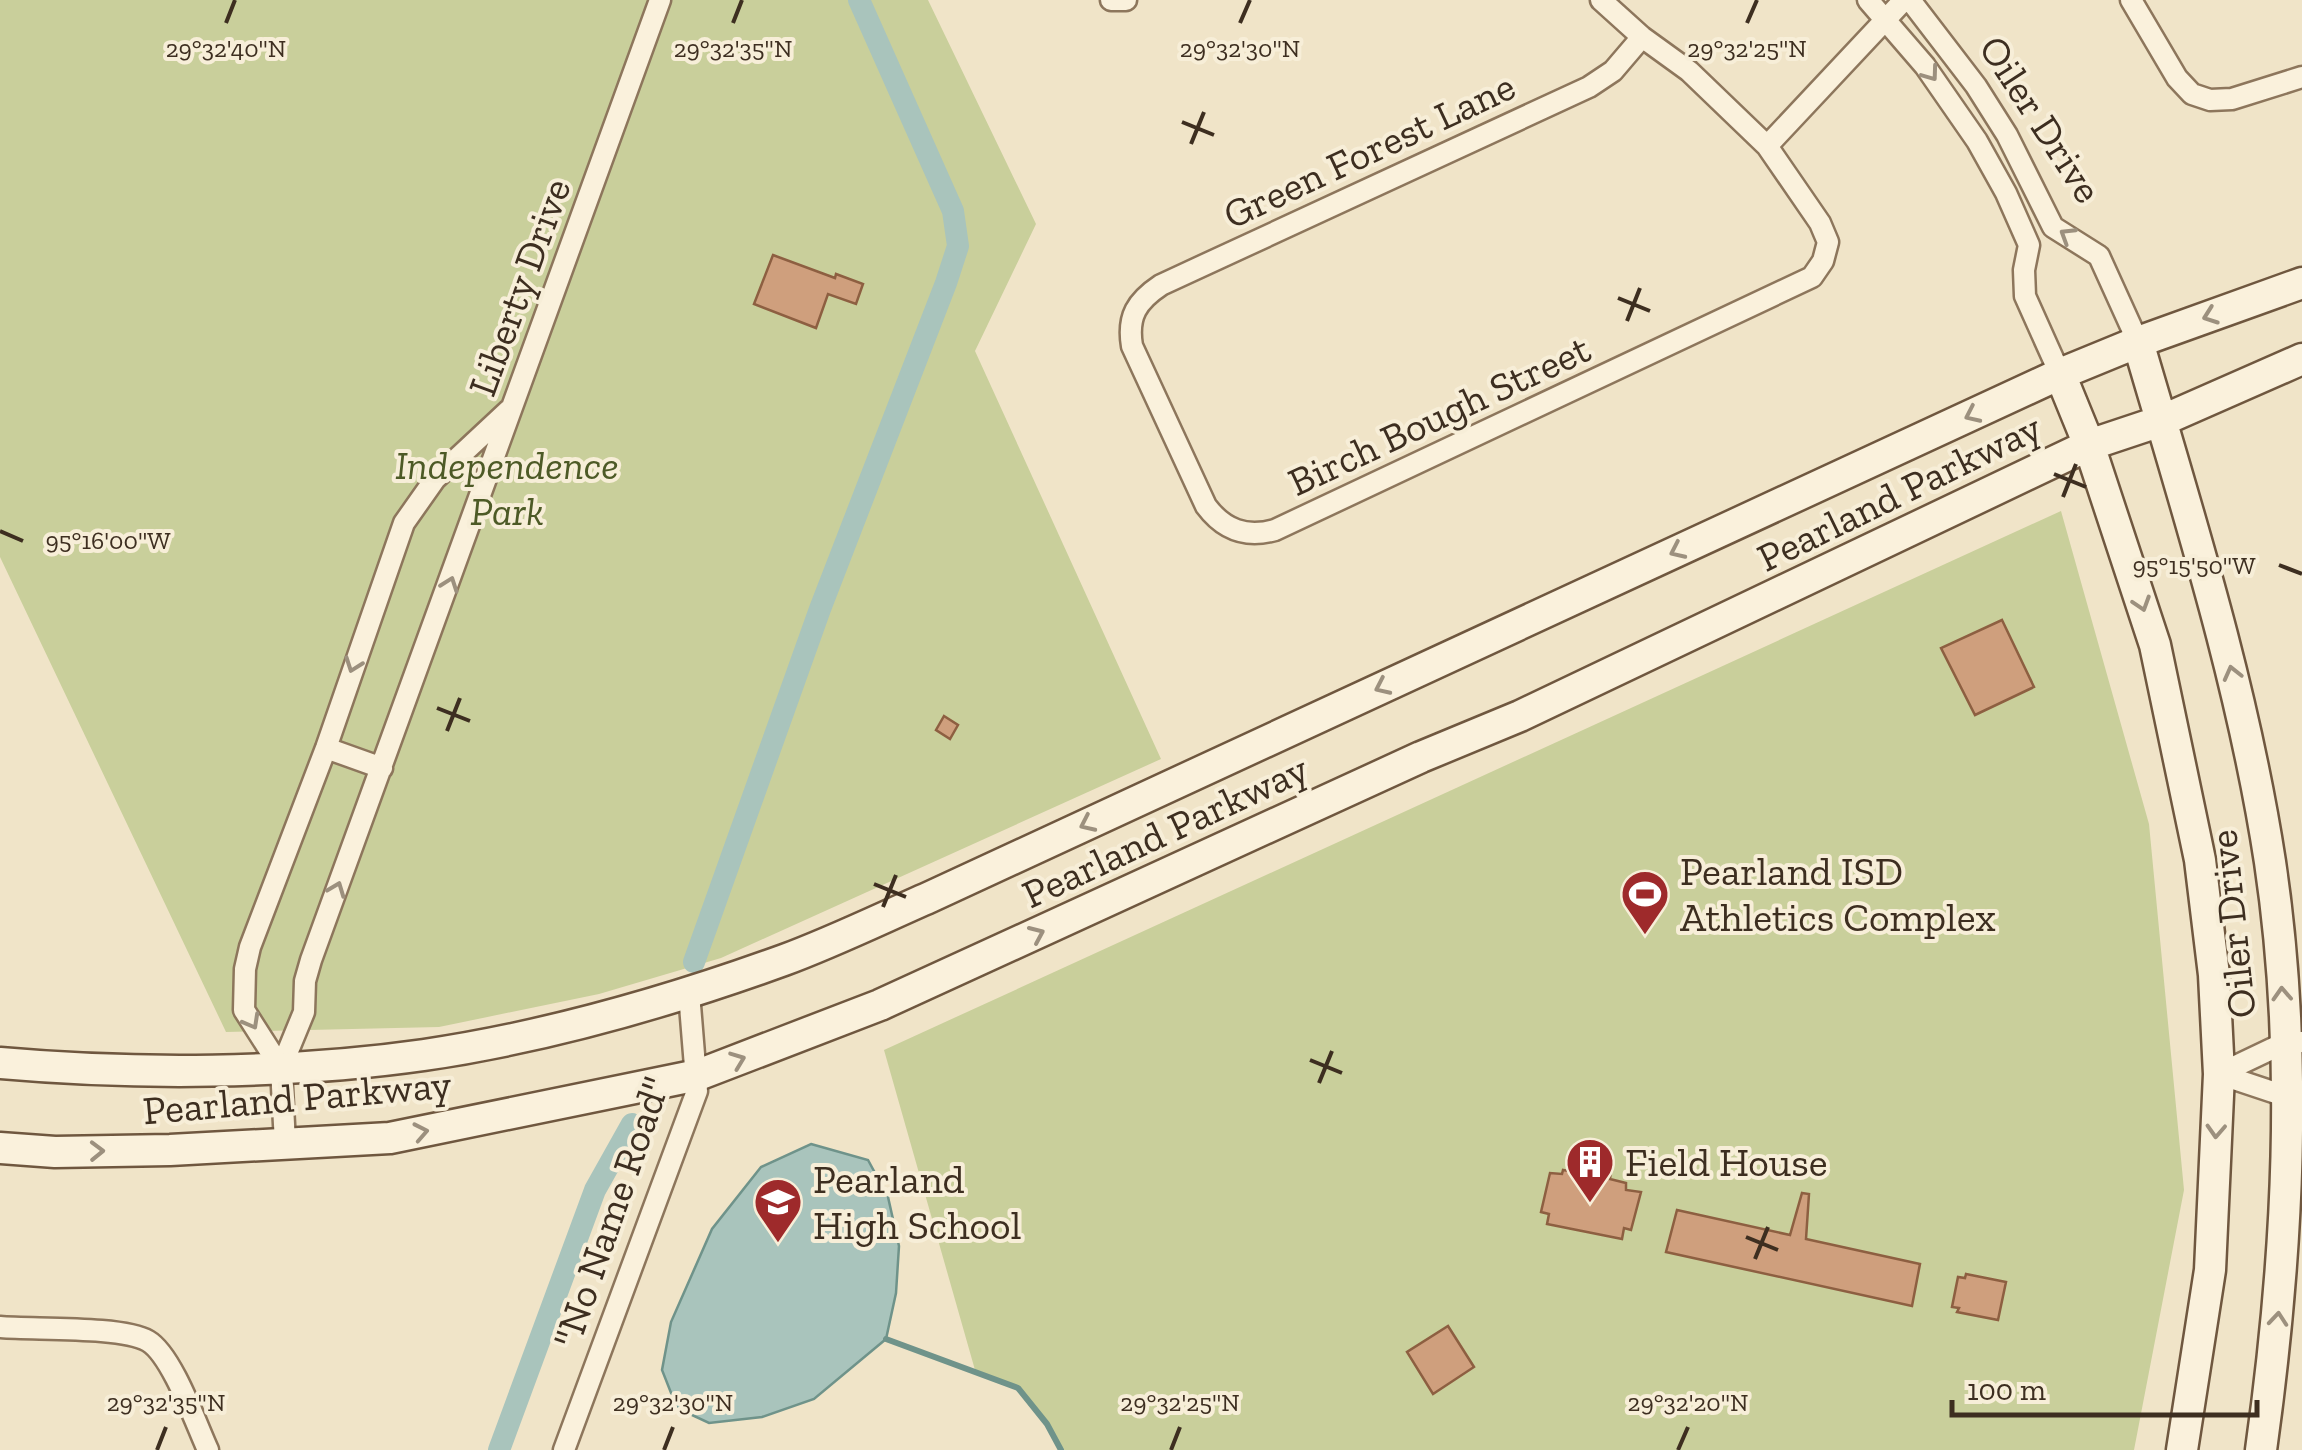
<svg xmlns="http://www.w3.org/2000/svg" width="2302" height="1450" font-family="'Zilla Slab',serif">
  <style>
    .green { fill: #c9cf9b }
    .water { fill: #a9c4bc; stroke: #6f938a; stroke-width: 2.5 }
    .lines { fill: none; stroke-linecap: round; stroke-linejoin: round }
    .stream { stroke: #6f938a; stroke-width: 6 }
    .canal { stroke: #a9c4bc; stroke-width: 22 }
    .building { fill: #cf9f7d; stroke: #8d5f41; stroke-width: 2.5 }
    .minor-casing { stroke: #8d765c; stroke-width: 25 }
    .secondary-casing { stroke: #6f573f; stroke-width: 35 }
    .minor { stroke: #faf1dc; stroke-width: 20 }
    .secondary { stroke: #faf1dc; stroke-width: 30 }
    .oneway { stroke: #9c907e }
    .ticks { fill: none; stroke: #3d2e20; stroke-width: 4 }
    .labels { text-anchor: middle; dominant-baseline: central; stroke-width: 8; stroke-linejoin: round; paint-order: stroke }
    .street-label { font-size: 40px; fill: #3d2e20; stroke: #f7eed8 }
    .park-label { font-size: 40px; font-style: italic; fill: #4d5a26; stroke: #f7eed8 }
    .poi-label { font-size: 40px; fill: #3d2e20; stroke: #f7eed8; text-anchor: start }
    .ticks-label { font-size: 25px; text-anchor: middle; fill: #3d2e20; stroke: #f7eed8; stroke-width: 8; stroke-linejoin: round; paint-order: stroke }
  </style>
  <rect width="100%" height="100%" fill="#f0e4c8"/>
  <!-- green -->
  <path class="green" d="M 0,0 L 928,0 L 1036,224 L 975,351 L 1161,759 L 721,958 L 599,994 L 439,1027 L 226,1032 L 0,557 Z
    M 2061,511 L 2149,824 L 2184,1190 L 2134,1450 L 1061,1450 L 1047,1424 L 1018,1388 L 975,1370 L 884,1050 Z"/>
  <!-- water -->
  <path class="water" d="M 811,1144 L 868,1160 L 888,1197 L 899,1246 L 896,1293 L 886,1339 L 814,1399 L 762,1417 L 709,1423 L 677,1408 L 662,1370 L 671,1322 L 712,1229 L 761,1167 Z"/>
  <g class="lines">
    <!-- stream -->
    <path class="stream" d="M 886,1339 L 1018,1388 L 1047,1424 L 1061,1450"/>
    <!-- canal -->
    <path class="canal" d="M 694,962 L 820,609 L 946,283 L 958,246 L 953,211 L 859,0
      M 499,1450 L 595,1190 L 632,1124"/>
  </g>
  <!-- building -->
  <path class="building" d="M 773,255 L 835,278 L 836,274 L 863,284 L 856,304 L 828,294 L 816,328 L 754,304 Z
    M 2002,620 L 2034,687 L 1975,715 L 1941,648 Z
    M 944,716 L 958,725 L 950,739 L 936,730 Z
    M 1586,1156 L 1612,1161 L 1610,1179 L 1626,1183 L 1626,1190 L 1641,1192 L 1631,1230 L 1624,1228 L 1622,1239 L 1547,1224 L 1549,1214 L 1541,1212 L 1550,1173 L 1562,1174 L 1563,1170 L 1581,1173 Z
    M 1802,1193 L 1809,1194 L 1806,1239 L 1920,1264 L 1912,1306 L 1666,1252 L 1677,1210 L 1790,1235 Z
    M 1966,1274 L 2006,1282 L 1998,1320 L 1957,1312 L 1959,1308 L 1952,1307 L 1958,1277 L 1965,1278 Z
    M 1448,1326 L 1474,1367 L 1433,1394 L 1407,1352 Z"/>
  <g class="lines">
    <!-- minor casing -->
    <g class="minor-casing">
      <path id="minor" d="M 1111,0 L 1126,0
        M 1601,0 L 1642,37 L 1689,71 L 1767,146 L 1820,223 L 1828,242 L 1823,261 L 1812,277 L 1275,530 C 1246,538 1224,530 1206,506 L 1132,346 C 1127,316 1137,301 1161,285 L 1589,87 L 1613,71 L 1642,37
        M 1868,0 L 1925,66 L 1977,141 L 2006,193 L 2029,245 L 2024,270 L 2025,296 L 2060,374
        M 1910,0 L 1976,86 L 2007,135 L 2053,227 L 2099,256 L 2138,342
        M 2131,0 L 2177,78 L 2192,94 L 2210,100 L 2232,99 L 2302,77
        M 1767,146 L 1904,0
        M 326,748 L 382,768
        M 2302,1042 L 2284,1043 L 2219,1074 L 2285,1096 L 2302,1096
        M 281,1068 L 244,1010 L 245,969 L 250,947 L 326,748 L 404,523 L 435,479 L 509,410
        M 285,1143 L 281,1068 L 304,1012 L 305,981 L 311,960 L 660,0
        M 0,1327 C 34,1330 122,1326 148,1341 C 172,1355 196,1424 208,1450
        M 564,1450 L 697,1091 L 689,993"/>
    </g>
    <!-- secondary casing -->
    <g class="secondary-casing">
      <path id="secondary" d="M 2138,342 C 2188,513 2243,685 2270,862 C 2299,1056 2288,1257 2261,1450
        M 2060,374 L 2089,445 L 2155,645 L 2200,860 L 2214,975 L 2219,1074 L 2210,1270 L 2182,1450
        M 0,1063 C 134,1075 291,1074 424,1055 C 546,1037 668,1002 784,960 C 833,942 882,918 930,897 L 2060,374 L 2138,342 L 2302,283
        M 0,1148 L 55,1152 L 170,1150 L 390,1138 L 698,1075 L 880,1005 L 1421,757 L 1520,716 L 2089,445 L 2161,421 L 2302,359"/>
    </g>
    <!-- minor -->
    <use href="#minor" class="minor"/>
    <!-- secondary -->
    <use href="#secondary" class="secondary"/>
  </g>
  <!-- one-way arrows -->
  <defs><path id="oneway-chevron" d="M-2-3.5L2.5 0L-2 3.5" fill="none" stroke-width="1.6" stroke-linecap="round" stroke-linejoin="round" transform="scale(2.5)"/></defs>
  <g class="oneway">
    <use href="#oneway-chevron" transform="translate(1931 74) rotate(54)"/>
    <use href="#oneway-chevron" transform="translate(2067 235) rotate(-148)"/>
    <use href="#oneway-chevron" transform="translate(2210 316) rotate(160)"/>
    <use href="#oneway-chevron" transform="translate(1972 415) rotate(155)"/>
    <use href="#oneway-chevron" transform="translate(1677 551) rotate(155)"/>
    <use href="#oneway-chevron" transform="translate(450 584) rotate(-70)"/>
    <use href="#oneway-chevron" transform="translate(2142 604) rotate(72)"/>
    <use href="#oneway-chevron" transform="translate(353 665) rotate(110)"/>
    <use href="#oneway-chevron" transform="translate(2232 673) rotate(-104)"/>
    <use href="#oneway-chevron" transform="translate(1382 687) rotate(155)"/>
    <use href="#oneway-chevron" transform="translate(1087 824) rotate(155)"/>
    <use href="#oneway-chevron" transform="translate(337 889) rotate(-69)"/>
    <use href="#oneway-chevron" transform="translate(1037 934) rotate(-24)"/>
    <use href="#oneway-chevron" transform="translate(2282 994) rotate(-93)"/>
    <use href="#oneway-chevron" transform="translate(252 1022) rotate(61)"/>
    <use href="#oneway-chevron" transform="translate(738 1060) rotate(-21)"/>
    <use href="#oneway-chevron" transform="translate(2216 1131) rotate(93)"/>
    <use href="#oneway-chevron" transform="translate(421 1132) rotate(-11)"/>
    <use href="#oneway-chevron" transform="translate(97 1151) rotate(-1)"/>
    <use href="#oneway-chevron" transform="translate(2278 1319) rotate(-85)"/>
  </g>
  <!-- ticks -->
  <path class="ticks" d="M 226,23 L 235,0M 733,23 L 742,0M 1240,23 L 1250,0M 1747,23 L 1757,0M 1182,122 L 1214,135M 1191,144 L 1204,112M 1618,298 L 1650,311M 1627,321 L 1640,288M 2054,474 L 2086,487M 2063,497 L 2076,464M 0,531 L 23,541M 2279,565 L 2302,574M 437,708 L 470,721M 447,731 L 460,698M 874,884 L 906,897M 883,907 L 896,875M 1310,1060 L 1342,1073M 1319,1083 L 1332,1051M 1746,1237 L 1778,1250M 1755,1259 L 1768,1227M 157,1450 L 166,1427M 664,1450 L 673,1427M 1171,1450 L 1180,1427M 1678,1450 L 1688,1427"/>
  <!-- icons -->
  <defs>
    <g id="stadium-pin" transform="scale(2.5)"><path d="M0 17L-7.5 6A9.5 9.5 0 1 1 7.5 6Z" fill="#9e2a2b" stroke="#f7eed8"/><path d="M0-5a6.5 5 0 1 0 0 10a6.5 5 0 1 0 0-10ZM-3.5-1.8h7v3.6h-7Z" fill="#fff"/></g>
    <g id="building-pin" transform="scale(2.5)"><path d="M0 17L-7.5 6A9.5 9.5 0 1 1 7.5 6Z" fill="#9e2a2b" stroke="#f7eed8"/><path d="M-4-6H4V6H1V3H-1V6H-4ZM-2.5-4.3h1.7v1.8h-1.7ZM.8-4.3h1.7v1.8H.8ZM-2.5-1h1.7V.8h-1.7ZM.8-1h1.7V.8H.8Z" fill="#fff"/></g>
    <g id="school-pin" transform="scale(2.5)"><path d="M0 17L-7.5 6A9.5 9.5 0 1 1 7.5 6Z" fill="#9e2a2b" stroke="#f7eed8"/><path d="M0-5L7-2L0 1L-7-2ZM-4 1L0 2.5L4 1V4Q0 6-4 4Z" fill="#fff"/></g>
  </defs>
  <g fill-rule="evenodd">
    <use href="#stadium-pin" x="1645" y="894"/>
    <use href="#building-pin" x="1590" y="1162"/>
    <use href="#school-pin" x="778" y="1202"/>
  </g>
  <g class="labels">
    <!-- street labels -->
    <g class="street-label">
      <text transform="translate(2041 119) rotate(57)">Oiler Drive</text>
      <text transform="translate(1369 150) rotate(-25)">Green Forest Lane</text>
      <text transform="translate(519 287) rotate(-70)">Liberty Drive</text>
      <text transform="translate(1439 415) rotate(-25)">Birch Bough Street</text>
      <text transform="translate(1899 492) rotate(-26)">Pearland Parkway</text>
      <text transform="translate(1165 831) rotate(-25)">Pearland Parkway</text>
      <text transform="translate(2232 924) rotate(-96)">Oiler Drive</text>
      <text transform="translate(297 1097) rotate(-5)">Pearland Parkway</text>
      <text transform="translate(611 1212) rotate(-71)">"No Name Road"</text>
    </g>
    <!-- park labels -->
    <g class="park-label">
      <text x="507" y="465">Independence<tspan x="507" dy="46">Park</tspan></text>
    </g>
    <!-- poi labels -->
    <g class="poi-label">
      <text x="1680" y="871">Pearland ISD<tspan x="1680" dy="46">Athletics Complex</tspan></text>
      <text x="1625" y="1162">Field House</text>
      <text x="813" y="1179">Pearland<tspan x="813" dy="46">High School</tspan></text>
    </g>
  </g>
  <g class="ticks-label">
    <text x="226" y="57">29°32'40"N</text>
    <text x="733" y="57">29°32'35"N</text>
    <text x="1240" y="57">29°32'30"N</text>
    <text x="1747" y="57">29°32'25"N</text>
    <text x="108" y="549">95°16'00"W</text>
    <text x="2194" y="574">95°15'50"W</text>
    <text x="166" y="1411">29°32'35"N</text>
    <text x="673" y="1411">29°32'30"N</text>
    <text x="1180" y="1411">29°32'25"N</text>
    <text x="1688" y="1411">29°32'20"N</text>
  </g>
  <!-- scale -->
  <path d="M1952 1400v15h305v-15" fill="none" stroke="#3d2e20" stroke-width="5"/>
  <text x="1967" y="1400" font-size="30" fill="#3d2e20" stroke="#f7eed8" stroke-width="8" paint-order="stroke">100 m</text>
</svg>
